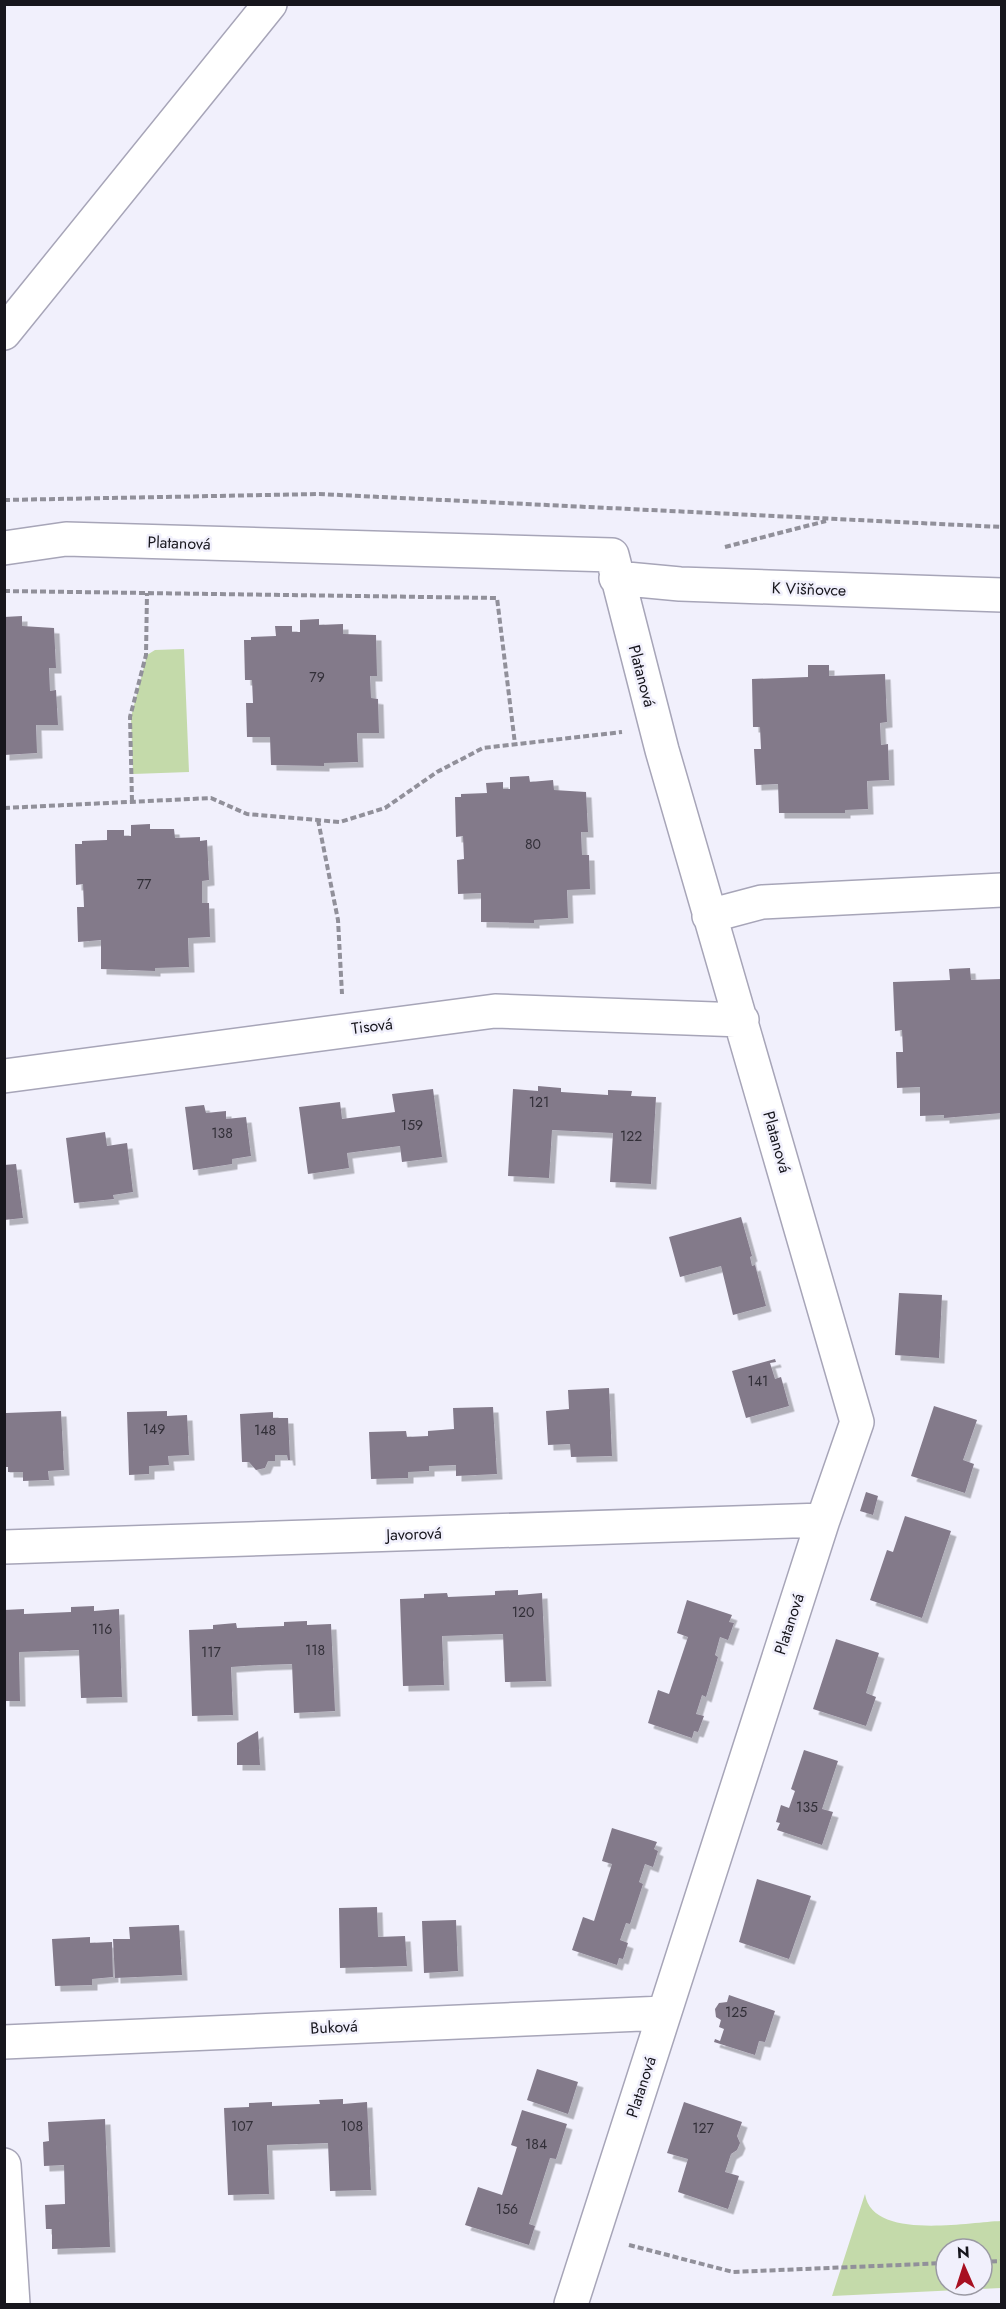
<svg xmlns="http://www.w3.org/2000/svg" width="1006" height="2309" font-family="Jost,sans-serif">
  <style>
    .green { fill: #c4daaa; fill-rule: evenodd }
    .building { fill: #837a8a; filter: url(#shadow) }
    .lines { fill: none; stroke-linecap: round; stroke-linejoin: round }
    .minor-casing { stroke: #a7a5b8; stroke-width: 36 }
    .tertiary-casing { stroke: #a7a5b8; stroke-width: 36 }
    .path { stroke: #91909a; stroke-width: 4; stroke-dasharray: 6 3; stroke-linecap: butt }
    .minor { stroke: #fff; stroke-width: 33 }
    .tertiary { stroke: #fff; stroke-width: 33 }
    .labels { text-anchor: middle; dominant-baseline: central; stroke-width: 5; stroke-linejoin: round; paint-order: stroke }
    .number-label { font-size: 14px; fill: #322f38 }
    .street-label { font-size: 16px; fill: #17161d; stroke: #f1f0fc }
  </style>
  <defs>
    <filter id="shadow"><feDropShadow dx="5.5" dy="5.5" stdDeviation="0" flood-color="#0004"/></filter>
  </defs>
  <rect width="100%" height="100%" fill="#f1f0fc"/>
  <!-- green -->
  <path class="green" d="M 184,649 L 189,772 L 133,774 L 131,717 L 147,655 L 155,650 Z
    M 865,2194 C 872,2241 968,2222 1001,2221 L 1001,2288 L 832,2296 ZM 946,2249 L 982,2249 L 982,2285 L 946,2285 Z"/>
  <!-- building -->
  <path class="building" d="M 22,616 L 22,626 L 54,628 L 56,668 L 49,668 L 50,691 L 56,690 L 58,725 L 36,725 L 37,753 L 4,755 L 4,617 Z
    M 319,619 L 319,625 L 343,624 L 343,634 L 376,635 L 377,676 L 370,676 L 371,698 L 378,699 L 379,733 L 357,733 L 358,762 L 324,763 L 324,766 L 271,765 L 270,737 L 247,737 L 246,703 L 253,703 L 252,680 L 245,680 L 244,640 L 251,640 L 251,637 L 276,636 L 275,626 L 292,626 L 292,632 L 300,632 L 300,620 Z
    M 808,665 L 829,665 L 829,676 L 885,674 L 887,722 L 880,723 L 881,745 L 888,744 L 889,780 L 867,781 L 868,809 L 845,810 L 845,813 L 779,813 L 778,784 L 756,785 L 754,749 L 761,749 L 760,727 L 753,727 L 752,679 L 808,677 Z
    M 529,776 L 530,782 L 553,780 L 554,790 L 586,792 L 588,832 L 581,832 L 582,855 L 589,855 L 590,889 L 567,890 L 568,918 L 534,920 L 534,923 L 481,922 L 481,893 L 458,894 L 457,860 L 464,859 L 463,836 L 456,837 L 455,797 L 461,797 L 461,794 L 487,793 L 486,783 L 503,782 L 503,789 L 510,789 L 510,777 Z
    M 150,824 L 150,829 L 174,829 L 175,838 L 200,837 L 200,841 L 207,840 L 209,880 L 202,881 L 202,903 L 209,903 L 210,937 L 188,938 L 189,967 L 155,968 L 155,971 L 101,969 L 101,940 L 78,942 L 77,907 L 84,907 L 83,884 L 76,885 L 75,844 L 82,844 L 82,841 L 107,840 L 107,830 L 124,830 L 124,836 L 131,836 L 131,825 Z
    M 970,968 L 971,980 L 1002,979 L 1002,1113 L 944,1118 L 944,1115 L 920,1116 L 920,1087 L 897,1088 L 896,1052 L 903,1052 L 902,1030 L 895,1031 L 893,982 L 950,980 L 949,969 Z
    M 538,1086 L 561,1088 L 561,1092 L 608,1095 L 608,1090 L 632,1091 L 631,1096 L 656,1097 L 651,1184 L 610,1182 L 613,1133 L 552,1130 L 549,1178 L 508,1176 L 513,1089 L 538,1091 Z
    M 433,1089 L 442,1157 L 402,1162 L 400,1146 L 347,1153 L 349,1168 L 308,1174 L 299,1107 L 340,1102 L 342,1119 L 395,1112 L 392,1094 Z
    M 204,1105 L 206,1113 L 226,1111 L 226,1119 L 246,1117 L 251,1156 L 232,1159 L 232,1164 L 193,1170 L 185,1107 Z
    M 105,1132 L 107,1146 L 127,1143 L 133,1192 L 113,1195 L 114,1199 L 74,1203 L 66,1138 Z
    M 16,1164 L 23,1218 L 4,1220 L 4,1165 Z
    M 741,1217 L 752,1256 L 750,1257 L 752,1266 L 755,1265 L 766,1306 L 733,1315 L 721,1266 L 680,1277 L 669,1237 Z
    M 899,1293 L 942,1295 L 939,1358 L 895,1355 Z
    M 775,1359 L 776,1362 L 770,1363 L 775,1379 L 781,1377 L 789,1406 L 746,1418 L 732,1371 Z
    M 609,1388 L 612,1456 L 571,1457 L 570,1444 L 548,1445 L 546,1411 L 569,1409 L 568,1390 Z
    M 934,1406 L 977,1420 L 963,1460 L 974,1464 L 965,1493 L 911,1476 Z
    M 493,1407 L 497,1474 L 456,1476 L 456,1465 L 429,1466 L 429,1471 L 408,1472 L 408,1478 L 371,1479 L 369,1432 L 406,1431 L 407,1437 L 428,1436 L 428,1431 L 454,1429 L 453,1408 Z
    M 61,1411 L 64,1470 L 48,1471 L 49,1480 L 23,1481 L 23,1472 L 8,1472 L 8,1467 L 4,1467 L 6,1413 Z
    M 167,1411 L 167,1416 L 187,1415 L 189,1455 L 168,1456 L 169,1465 L 149,1466 L 149,1474 L 129,1475 L 127,1412 Z
    M 273,1412 L 273,1418 L 288,1418 L 290,1460 L 288,1460 L 287,1455 L 275,1455 L 275,1461 L 268,1461 L 265,1468 L 256,1470 L 249,1462 L 242,1462 L 240,1414 Z
    M 866,1492 L 878,1496 L 873,1515 L 860,1511 Z
    M 905,1516 L 951,1531 L 922,1618 L 870,1600 L 887,1550 L 893,1552 Z
    M 518,1590 L 518,1595 L 542,1593 L 546,1681 L 505,1682 L 503,1634 L 472,1635 L 442,1636 L 444,1685 L 403,1686 L 400,1599 L 424,1598 L 424,1594 L 447,1593 L 448,1597 L 495,1595 L 495,1591 Z
    M 687,1600 L 732,1615 L 729,1622 L 734,1623 L 728,1640 L 720,1637 L 715,1655 L 718,1657 L 706,1697 L 702,1695 L 696,1714 L 704,1716 L 698,1732 L 694,1731 L 692,1738 L 648,1723 L 658,1690 L 669,1694 L 688,1637 L 677,1633 Z
    M 94,1606 L 94,1611 L 119,1609 L 122,1697 L 81,1698 L 79,1650 L 19,1652 L 20,1701 L 4,1701 L 4,1610 L 24,1609 L 24,1614 L 47,1613 L 71,1612 L 71,1607 Z
    M 307,1621 L 307,1625 L 331,1624 L 335,1711 L 294,1713 L 292,1664 L 261,1665 L 231,1667 L 233,1715 L 192,1716 L 189,1630 L 213,1629 L 213,1625 L 236,1623 L 237,1628 L 284,1626 L 284,1622 Z
    M 836,1639 L 879,1653 L 866,1693 L 876,1697 L 866,1726 L 813,1709 Z
    M 258,1731 L 260,1765 L 237,1765 L 237,1743 Z
    M 804,1750 L 838,1761 L 822,1809 L 833,1812 L 822,1845 L 777,1830 L 780,1823 L 776,1822 L 781,1805 L 789,1808 L 795,1791 L 791,1789 Z
    M 612,1828 L 657,1842 L 654,1849 L 658,1851 L 653,1867 L 645,1864 L 639,1882 L 643,1884 L 630,1924 L 626,1923 L 620,1940 L 628,1943 L 623,1959 L 619,1958 L 617,1965 L 572,1950 L 583,1917 L 594,1921 L 612,1864 L 602,1861 Z
    M 757,1879 L 811,1896 L 789,1959 L 739,1942 Z
    M 377,1907 L 378,1937 L 405,1936 L 407,1966 L 340,1968 L 339,1908 Z
    M 456,1920 L 458,1971 L 424,1973 L 422,1921 Z
    M 179,1925 L 182,1975 L 115,1978 L 113,1939 L 130,1939 L 129,1927 Z
    M 90,1937 L 90,1943 L 112,1942 L 113,1977 L 92,1979 L 92,1985 L 55,1986 L 52,1939 Z
    M 729,1995 L 775,2011 L 765,2042 L 759,2041 L 755,2055 L 714,2042 L 715,2039 L 720,2041 L 724,2029 L 719,2027 L 721,2020 L 716,2017 L 715,2009 L 719,2003 L 727,2002 Z
    M 537,2069 L 578,2082 L 568,2114 L 527,2100 Z
    M 343,2099 L 343,2104 L 367,2102 L 371,2190 L 330,2191 L 328,2143 L 298,2144 L 267,2145 L 269,2194 L 228,2195 L 224,2108 L 249,2107 L 249,2103 L 272,2102 L 272,2106 L 320,2104 L 319,2100 Z
    M 684,2102 L 742,2122 L 737,2136 L 740,2143 L 737,2150 L 731,2154 L 725,2172 L 739,2176 L 728,2209 L 678,2192 L 688,2159 L 667,2153 Z
    M 522,2110 L 567,2124 L 556,2159 L 550,2158 L 529,2224 L 535,2226 L 529,2245 L 465,2225 L 478,2187 L 502,2195 L 517,2147 L 511,2145 Z
    M 105,2119 L 110,2247 L 52,2249 L 52,2229 L 46,2229 L 45,2205 L 65,2204 L 64,2165 L 44,2166 L 43,2142 L 49,2141 L 48,2122 Z"/>
  <g class="lines">
    <!-- minor casing -->
    <g class="minor-casing">
      <path id="minor" d="M 4,548 L 66,539 L 612,555 L 662,750 L 857,1422 L 823,1520 L 571,2304
        M 616,578 L 680,584 L 1002,595
        M 709,916 L 762,902 L 1002,890
        M 4,1076 L 495,1011 L 742,1020
        M 4,1547 L 823,1520
        M 4,2042 L 664,2013
        M 4,2165 L 13,2304"/>
    </g>
    <!-- tertiary casing -->
    <g class="tertiary-casing">
      <path id="tertiary" d="M 4,333 L 270,4"/>
    </g>
    <!-- path -->
    <path class="path" d="M 4,500 L 319,494 L 1002,527
      M 725,547 L 826,521
      M 4,591 L 497,598 L 515,744
      M 132,801 L 130,717 L 146,655 L 147,593
      M 4,808 L 211,798 L 247,814 L 340,822 L 385,808 L 437,772 L 483,748 L 622,732
      M 318,820 L 338,920 L 342,994
      M 629,2245 L 733,2272 L 946,2263
      M 982,2262 L 1002,2261"/>
    <!-- minor -->
    <use href="#minor" class="minor"/>
    <!-- tertiary -->
    <use href="#tertiary" class="tertiary"/>
  </g>
  <g class="labels">
    <!-- number labels -->
    <g class="number-label">
      <text x="317" y="677">79</text>
      <text x="533" y="844">80</text>
      <text x="144" y="884">77</text>
      <text x="539" y="1102">121</text>
      <text x="412" y="1125">159</text>
      <text x="222" y="1133">138</text>
      <text x="631" y="1136">122</text>
      <text x="758" y="1381">141</text>
      <text x="154" y="1429">149</text>
      <text x="265" y="1430">148</text>
      <text x="523" y="1612">120</text>
      <text x="102" y="1629">116</text>
      <text x="315" y="1650">118</text>
      <text x="211" y="1652">117</text>
      <text x="807" y="1807">135</text>
      <text x="736" y="2012">125</text>
      <text x="242" y="2126">107</text>
      <text x="352" y="2126">108</text>
      <text x="703" y="2128">127</text>
      <text x="536" y="2144">184</text>
      <text x="507" y="2209">156</text>
    </g>
    <!-- street labels -->
    <g class="street-label">
      <text transform="translate(179 543) rotate(2)">Platanová</text>
      <text transform="translate(809 589) rotate(2)">K Višňovce</text>
      <text transform="translate(642 676) rotate(75)">Platanová</text>
      <text transform="translate(372 1026) rotate(-7)">Tisová</text>
      <text transform="translate(777 1142) rotate(74)">Platanová</text>
      <text transform="translate(414 1534) rotate(-2)">Javorová</text>
      <text transform="translate(789 1624) rotate(-72)">Platanová</text>
      <text transform="translate(334 2027) rotate(-3)">Buková</text>
      <text transform="translate(641 2087) rotate(-72)">Platanová</text>
    </g>
  </g>
  <!-- border -->
  <rect width="1006" height="2309" fill="none" stroke="#17161d" stroke-width="12"/>
  <!-- north arrow -->
  <g transform="translate(964 2267) rotate(357)"><circle r="28" fill="#f1f0fc" stroke="#9a99a3" stroke-width="1.5"/>
  <path d="M0-4.5L10 22L0 15L-10 22Z" fill="#a81022"/>
  <text y="-9" font-size="16" font-weight="bold" text-anchor="middle" fill="#17161d">N</text>
  </g>
</svg>
